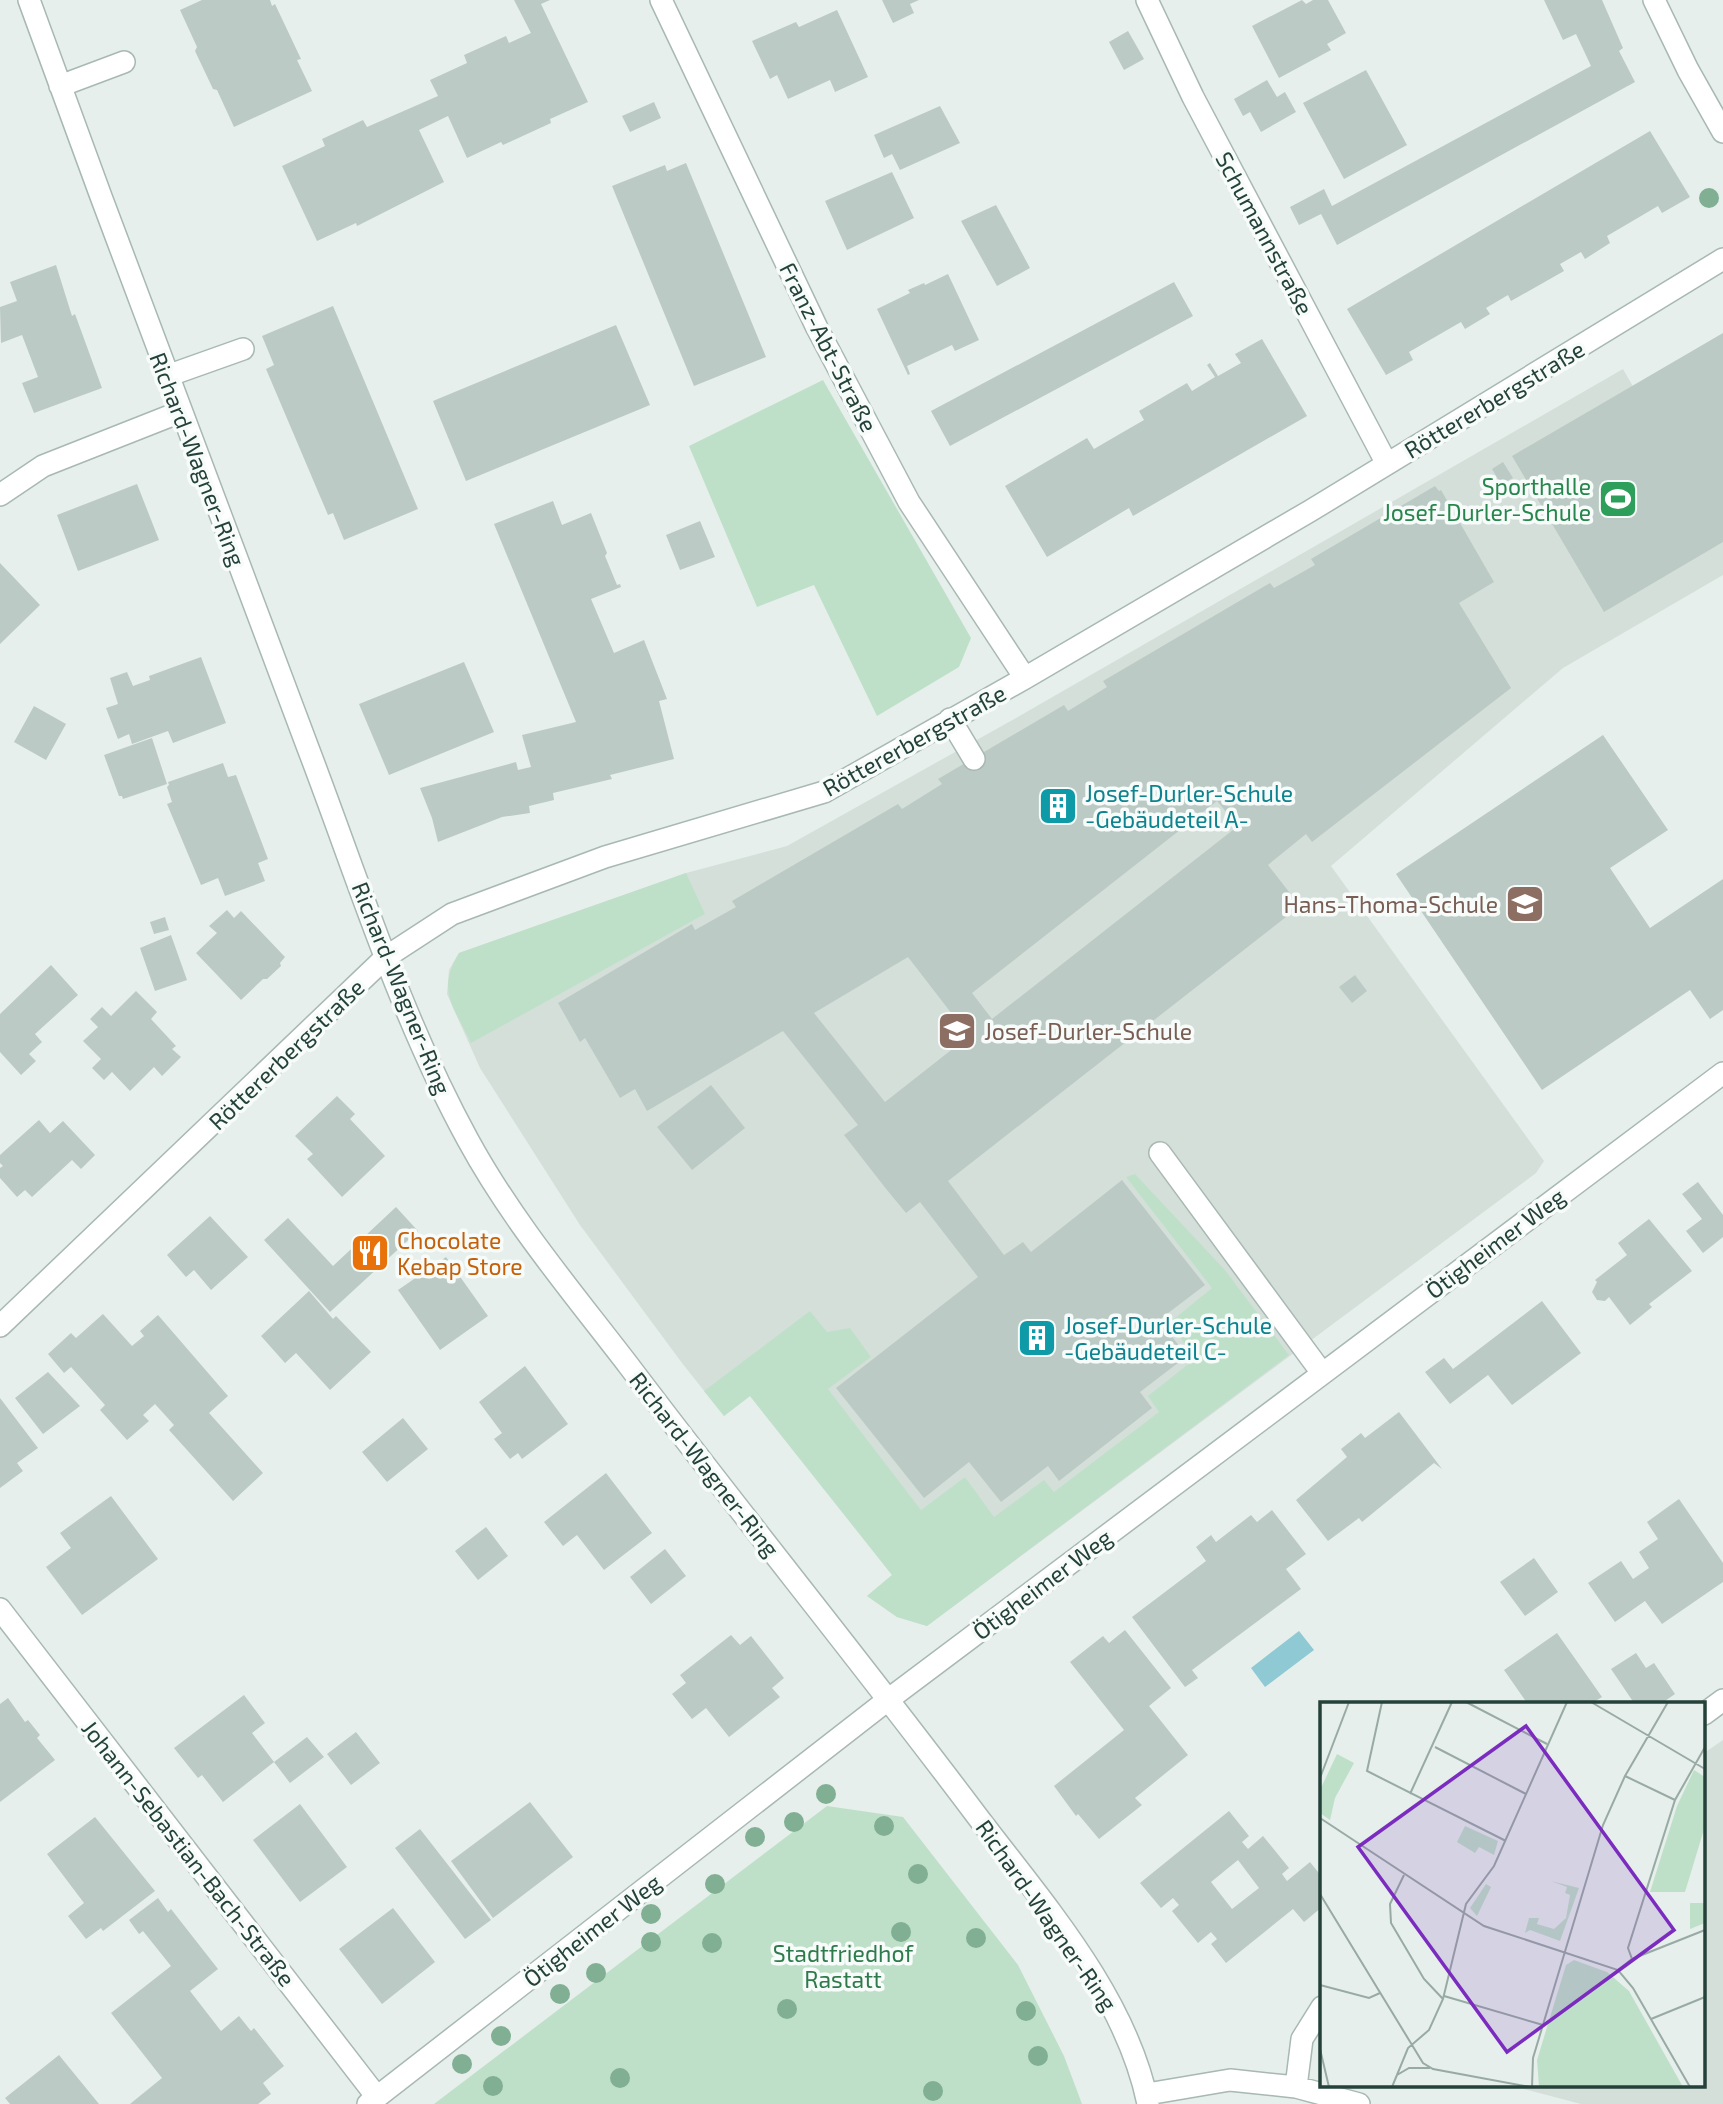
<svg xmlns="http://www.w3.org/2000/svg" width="1723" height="2104" font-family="'Exo 2',sans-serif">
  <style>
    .built { fill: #d4dfda }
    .green { fill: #bfe0c8 }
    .water { fill: #8ec9d4 }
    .building { fill: #bbcac4; fill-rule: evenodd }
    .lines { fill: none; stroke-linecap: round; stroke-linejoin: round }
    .minor-casing { stroke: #a8b8b2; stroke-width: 24 }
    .minor { stroke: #fff; stroke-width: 21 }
    .tree { fill: #80af93 }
    .labels { text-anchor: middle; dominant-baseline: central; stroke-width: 7; stroke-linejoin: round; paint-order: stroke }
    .street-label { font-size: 23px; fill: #24423a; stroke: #f7fbf9 }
    .leisure-label { font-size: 23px; fill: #27864d; stroke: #f7fbf9; text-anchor: end }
    .culture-label { font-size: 23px; fill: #0d838f; stroke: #f7fbf9; text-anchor: start }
    .education-label { font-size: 23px; fill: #785e54; stroke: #f7fbf9; text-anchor: end }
    .food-label { font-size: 23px; fill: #c56008; stroke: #f7fbf9; text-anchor: start }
    .park-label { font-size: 23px; fill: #2d7a4b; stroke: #f7fbf9 }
    .inset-road { fill: none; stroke: #98aaa4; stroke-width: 2 }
    .view { fill: #7b2cbf; fill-opacity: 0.15; stroke: #7b2cbf; stroke-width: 3.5 }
    .inset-edge { fill: none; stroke: #24423a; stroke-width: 3.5 }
  </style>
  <rect width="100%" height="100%" fill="#e6efeb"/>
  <!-- built -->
  <path class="built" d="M 1623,369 L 1723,543 L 1723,575 L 1563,668 L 1331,866 L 1544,1161 L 1536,1173 L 927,1626 L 897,1617 L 867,1596 L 892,1575 L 750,1396 L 724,1416 L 682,1363 L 580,1225 L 480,1068 L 447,994 L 449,970 L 459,953 L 686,873 L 787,846 L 1016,718 Z
    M 1723,1740 L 1723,2104 L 1581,2104 L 1509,2085 L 1704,2085 L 1704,1753 Z"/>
  <!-- green -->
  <path class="green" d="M 823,380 L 971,638 L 959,667 L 877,716 L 814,585 L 757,607 L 689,446 Z
    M 686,873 L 705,914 L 471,1043 C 454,1007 436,991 459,953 Z
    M 1135,1174 L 1225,1270 L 1289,1355 L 927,1626 L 897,1617 L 867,1596 L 892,1575 L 750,1396 L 724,1416 L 704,1391 L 810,1311 L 827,1332 L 850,1328 L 871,1357 L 828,1389 L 921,1510 L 965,1477 L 994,1517 L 1044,1480 L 1054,1492 L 1159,1412 L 1148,1396 L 1196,1358 L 1169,1323 L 1212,1288 L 1126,1177 Z
    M 827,1806 L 903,1817 L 1018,1965 L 1064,2056 L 1082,2104 L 434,2104 Z"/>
  <!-- water -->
  <path class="water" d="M 1299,1631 L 1314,1650 L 1265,1687 L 1251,1668 Z"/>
  <!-- building -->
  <path class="building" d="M 202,0 L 270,0 L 272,6 L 275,4 L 301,59 L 297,60 L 312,91 L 234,127 L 217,90 L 213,89 L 195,51 L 197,47 L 180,10 Z
    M 514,0 L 550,0 L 541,4 L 588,102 L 550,119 L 551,123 L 503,145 L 501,142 L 467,158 L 448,116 L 419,130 L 444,182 L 357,226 L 356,223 L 317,241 L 282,166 L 325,146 L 322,139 L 363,120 L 367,127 L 438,96 L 430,80 L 467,63 L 464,55 L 506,36 L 509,43 L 531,33 Z
    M 882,0 L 919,0 L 910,4 L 914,13 L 893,23 Z
    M 1302,0 L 1306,4 L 1313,0 L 1328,0 L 1346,33 L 1327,44 L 1331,50 L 1279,78 L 1252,26 Z
    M 1544,0 L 1602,0 L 1623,48 L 1619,51 L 1635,82 L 1337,245 L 1321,214 L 1299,225 L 1290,207 L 1324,189 L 1332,206 L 1591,66 L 1576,34 L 1563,40 Z
    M 837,10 L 868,77 L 835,92 L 830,80 L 788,99 L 777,75 L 770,79 L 752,41 L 796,22 L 799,27 Z
    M 1128,31 L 1144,59 L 1124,70 L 1109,42 Z
    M 1366,70 L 1407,145 L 1344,179 L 1303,103 Z
    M 1267,80 L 1277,97 L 1285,92 L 1296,112 L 1261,132 L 1250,112 L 1243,116 L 1234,99 Z
    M 654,102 L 661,118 L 630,132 L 622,116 Z
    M 940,106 L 960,143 L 900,170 L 892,154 L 884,158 L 874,135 Z
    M 1650,131 L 1690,197 L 1662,213 L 1658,206 L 1607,236 L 1610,243 L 1585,259 L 1581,252 L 1560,264 L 1564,271 L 1511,301 L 1508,295 L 1486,308 L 1490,314 L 1465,329 L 1461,322 L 1409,352 L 1413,360 L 1386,375 L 1347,309 Z
    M 686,163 L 766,357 L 694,386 L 612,186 L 665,165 L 667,171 Z
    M 892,172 L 914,218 L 847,250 L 825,201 Z
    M 996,205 L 1030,268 L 997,286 L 961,221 Z
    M 56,265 L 72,316 L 75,314 L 102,388 L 34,413 L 22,383 L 38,377 L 22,335 L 1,343 L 0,307 L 17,301 L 10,282 Z
    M 948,274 L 979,340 L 955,351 L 952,345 L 907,366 L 910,374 L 908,375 L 877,309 L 910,293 L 908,290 L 924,283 L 925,285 Z
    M 1174,282 L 1193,316 L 950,446 L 931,411 Z
    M 333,306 L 418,509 L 344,540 L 333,513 L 328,515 L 266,369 L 274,365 L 262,336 Z
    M 616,325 L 650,405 L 466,481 L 433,401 Z
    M 1723,333 L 1723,542 L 1604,612 L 1512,456 Z
    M 1262,339 L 1307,416 L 1133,516 L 1129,508 L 1047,557 L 1005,486 L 1087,438 L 1094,449 L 1118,435 L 1144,420 L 1139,411 L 1187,383 L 1192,391 L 1215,377 L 1207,365 L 1210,363 L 1218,376 L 1241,363 L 1235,354 Z
    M 1503,462 L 1513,478 L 1501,484 L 1492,469 Z
    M 137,484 L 159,540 L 78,571 L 57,515 Z
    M 1435,486 L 1439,491 L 1441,490 L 1494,582 L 1459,603 L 1511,688 L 1312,842 L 1306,834 L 1268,865 L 1300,906 L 948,1181 L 1004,1255 L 1023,1242 L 1031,1252 L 1122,1180 L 1205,1285 L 1159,1320 L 1187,1356 L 1140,1392 L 1152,1408 L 1059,1481 L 1048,1466 L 1001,1502 L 969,1462 L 924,1498 L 836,1388 L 978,1277 L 920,1202 L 906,1213 L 887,1190 L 844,1135 L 858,1125 L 783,1031 L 647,1111 L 635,1089 L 620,1098 L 585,1038 L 580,1042 L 558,1003 L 692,924 L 695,930 L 736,907 L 732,901 L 898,804 L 902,809 L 942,784 L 938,779 L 1064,705 L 1068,711 L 1107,687 L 1103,681 L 1270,583 L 1274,588 L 1315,565 L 1311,559 ZM 1217,801 L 1238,826 L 992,1019 L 972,993 ZM 908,957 L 969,1036 L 885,1102 L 814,1013 Z
    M 553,501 L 562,525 L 591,513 L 607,553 L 605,556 L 617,585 L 620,584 L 621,587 L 591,599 L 614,653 L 644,640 L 667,699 L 659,701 L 674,759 L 610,775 L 612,779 L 553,793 L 554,800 L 529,806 L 530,813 L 502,817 L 438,842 L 432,818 L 420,788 L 516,762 L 518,770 L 531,767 L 522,735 L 576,722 L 494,524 Z
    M 700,521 L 715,557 L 680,570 L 666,535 Z
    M 0,563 L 40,605 L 0,644 Z
    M 201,657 L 226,723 L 173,743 L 168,731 L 132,744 L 129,734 L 118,739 L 106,708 L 118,704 L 110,678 L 127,672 L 133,686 L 150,680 L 149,676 Z
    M 464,662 L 494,732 L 389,775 L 359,704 Z
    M 34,706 L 66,724 L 46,760 L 14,742 Z
    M 1603,735 L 1668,830 L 1610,868 L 1650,928 L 1723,879 L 1723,1010 L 1710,1019 L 1690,990 L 1542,1090 L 1396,874 Z
    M 152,738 L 167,784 L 123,799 L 122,796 L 119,796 L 104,755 Z
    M 223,763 L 228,777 L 236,775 L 268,859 L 258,863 L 265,881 L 225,896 L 218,878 L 201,885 L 167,804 L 172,802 L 167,787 L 169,785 L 168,782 Z
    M 227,910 L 234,918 L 241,911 L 285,957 L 280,963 L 281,966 L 267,979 L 263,979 L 241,1000 L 196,953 L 217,933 L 209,926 Z
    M 165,917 L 169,930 L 154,934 L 150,922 Z
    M 171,935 L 187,980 L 155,991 L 140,948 Z
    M 51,965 L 78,995 L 35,1034 L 42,1042 L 29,1054 L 36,1061 L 21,1075 L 0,1052 L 0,1014 Z
    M 1355,975 L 1367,991 L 1352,1003 L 1339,987 Z
    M 136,991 L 157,1012 L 151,1019 L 176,1046 L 172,1049 L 181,1057 L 162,1076 L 154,1067 L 130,1091 L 112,1072 L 104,1080 L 92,1068 L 101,1059 L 83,1041 L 98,1027 L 90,1019 L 102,1007 L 111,1016 Z
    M 711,1085 L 745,1128 L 692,1170 L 657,1127 Z
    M 337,1096 L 355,1114 L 350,1119 L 385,1156 L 342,1197 L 307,1159 L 313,1154 L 295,1136 Z
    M 39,1120 L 50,1133 L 63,1121 L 95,1155 L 81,1169 L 72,1160 L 32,1197 L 25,1190 L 17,1197 L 0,1178 L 0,1168 L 3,1166 L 0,1163 L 0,1155 Z
    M 1698,1182 L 1723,1215 L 1723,1237 L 1703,1253 L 1686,1231 L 1702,1219 L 1682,1194 Z
    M 396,1207 L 418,1231 L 330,1312 L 264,1240 L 288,1218 L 333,1266 Z
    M 210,1216 L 248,1257 L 211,1290 L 194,1270 L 186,1277 L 167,1255 Z
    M 1649,1219 L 1692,1271 L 1649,1304 L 1652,1307 L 1630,1325 L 1609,1297 L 1605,1301 L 1597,1300 L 1592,1292 L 1597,1282 L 1595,1280 L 1627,1255 L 1618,1243 Z
    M 446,1257 L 488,1316 L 440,1350 L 398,1290 Z
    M 309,1291 L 333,1319 L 336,1316 L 371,1352 L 330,1390 L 296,1353 L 285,1363 L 261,1336 Z
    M 1542,1301 L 1581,1353 L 1512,1405 L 1488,1375 L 1450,1404 L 1425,1372 L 1444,1358 L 1453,1369 Z
    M 103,1314 L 132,1346 L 144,1336 L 140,1331 L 158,1315 L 228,1396 L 209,1413 L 263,1473 L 233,1501 L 169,1430 L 174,1425 L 155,1404 L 143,1415 L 149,1421 L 127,1440 L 100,1410 L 105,1405 L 71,1367 L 64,1373 L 48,1354 L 71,1333 L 76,1338 Z
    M 525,1366 L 568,1424 L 522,1459 L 518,1453 L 510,1459 L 494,1439 L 502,1433 L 479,1402 Z
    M 48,1372 L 80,1406 L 43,1434 L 15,1398 Z
    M 0,1398 L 38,1448 L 17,1463 L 23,1471 L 0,1488 Z
    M 1399,1412 L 1442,1469 L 1434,1463 L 1362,1522 L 1359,1518 L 1328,1541 L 1296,1500 L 1347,1457 L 1341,1449 L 1361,1433 L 1365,1438 Z
    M 403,1418 L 428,1449 L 387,1482 L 362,1452 Z
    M 606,1473 L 652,1533 L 604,1570 L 577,1535 L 563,1546 L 544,1522 Z
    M 111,1496 L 158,1559 L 82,1615 L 46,1567 L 71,1548 L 60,1533 Z
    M 1679,1499 L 1723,1563 L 1723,1582 L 1662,1624 L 1645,1601 L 1615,1622 L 1588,1583 L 1621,1561 L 1633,1579 L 1649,1568 L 1639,1552 L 1658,1539 L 1647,1522 Z
    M 1272,1510 L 1306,1554 L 1286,1569 L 1301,1589 L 1192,1670 L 1198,1678 L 1185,1687 L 1132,1617 L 1206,1561 L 1196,1547 L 1211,1535 L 1216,1542 L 1251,1515 L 1257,1522 Z
    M 486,1527 L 508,1556 L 478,1580 L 455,1551 Z
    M 665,1549 L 686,1576 L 651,1604 L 630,1577 Z
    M 1534,1558 L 1558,1592 L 1525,1616 L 1500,1582 Z
    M 1125,1630 L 1171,1688 L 1149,1706 L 1188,1755 L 1135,1798 L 1142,1805 L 1099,1839 L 1078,1814 L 1076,1816 L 1054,1786 L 1124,1730 L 1070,1662 L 1103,1636 L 1109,1643 Z
    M 1557,1633 L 1602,1697 L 1592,1703 L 1527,1703 L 1504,1670 Z
    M 731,1635 L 740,1645 L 751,1636 L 784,1678 L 772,1688 L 780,1697 L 729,1737 L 706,1708 L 692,1719 L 672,1694 L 686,1683 L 680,1675 Z
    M 1636,1653 L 1646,1668 L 1654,1663 L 1675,1694 L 1662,1703 L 1634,1703 L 1611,1669 Z
    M 244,1695 L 265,1723 L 252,1733 L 274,1762 L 223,1802 L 202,1775 L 198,1778 L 174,1748 Z
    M 8,1698 L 25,1722 L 28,1720 L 40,1735 L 37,1738 L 55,1760 L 0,1802 L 0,1704 Z
    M 356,1732 L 380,1763 L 351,1785 L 327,1754 Z
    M 307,1737 L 324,1757 L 290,1783 L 274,1762 Z
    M 530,1802 L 573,1857 L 493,1918 L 451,1861 Z
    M 300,1804 L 347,1867 L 300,1902 L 253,1840 Z
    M 1229,1811 L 1249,1836 L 1242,1842 L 1248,1849 L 1263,1836 L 1289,1868 L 1282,1874 L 1287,1881 L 1310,1862 L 1322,1877 L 1322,1907 L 1304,1922 L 1293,1909 L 1226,1963 L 1211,1944 L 1217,1939 L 1211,1932 L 1198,1943 L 1172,1911 L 1179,1905 L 1173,1898 L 1161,1908 L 1140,1883 ZM 1238,1860 L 1259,1888 L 1232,1909 L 1211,1882 Z
    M 95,1817 L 155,1891 L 103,1931 L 101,1928 L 86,1939 L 68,1916 L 84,1903 L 47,1854 Z
    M 420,1829 L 491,1920 L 465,1939 L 395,1848 Z
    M 158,1898 L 168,1912 L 171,1909 L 218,1969 L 190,1991 L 221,2031 L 239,2016 L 251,2031 L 254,2028 L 284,2066 L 263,2083 L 271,2094 L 258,2104 L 130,2104 L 162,2078 L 111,2013 L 171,1966 L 143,1931 L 139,1934 L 129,1920 Z
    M 393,1908 L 435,1962 L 382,2004 L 339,1949 Z
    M 59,2055 L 99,2104 L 10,2104 L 5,2098 Z"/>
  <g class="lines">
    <!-- minor casing -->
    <g class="minor-casing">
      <path id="minor" d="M 29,0 C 120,250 213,499 308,748 C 358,879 400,1016 468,1140 C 512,1221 573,1293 629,1366 C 743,1517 863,1664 977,1816 C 1042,1902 1126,1995 1148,2104
        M 661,0 L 817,328 L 909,502 L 1025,678
        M 1147,0 L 1193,97 L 1387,464
        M 1654,0 L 1688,70 L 1723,132
        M 60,86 L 124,62
        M 167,376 L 243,349
        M 0,495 L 43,466 L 180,412
        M 950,719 L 974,759
        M 1160,1153 L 1322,1373
        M 0,1326 L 386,957 L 452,914 L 605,857 L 824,792 L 1025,678 L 1310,511 L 1723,259
        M 0,1609 L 377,2097
        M 1704,1714 L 1723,1700
        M 1296,2087 L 1302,2039 L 1322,2007
        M 1147,2094 L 1230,2080 L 1296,2087 L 1359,2104
        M 368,2104 L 889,1699 L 1723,1073"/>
    </g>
    <!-- minor -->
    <use href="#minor" class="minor"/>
  </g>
  <!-- trees -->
  <g class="tree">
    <circle cx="1709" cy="198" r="10"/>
    <circle cx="826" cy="1794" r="10"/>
    <circle cx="794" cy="1822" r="10"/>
    <circle cx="884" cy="1826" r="10"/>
    <circle cx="755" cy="1837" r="10"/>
    <circle cx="918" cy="1874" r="10"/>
    <circle cx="715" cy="1884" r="10"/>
    <circle cx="651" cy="1914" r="10"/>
    <circle cx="901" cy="1932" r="10"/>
    <circle cx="976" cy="1938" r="10"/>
    <circle cx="651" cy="1942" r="10"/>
    <circle cx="712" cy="1943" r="10"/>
    <circle cx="596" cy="1973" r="10"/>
    <circle cx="560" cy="1994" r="10"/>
    <circle cx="787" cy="2009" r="10"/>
    <circle cx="1026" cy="2011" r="10"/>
    <circle cx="501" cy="2036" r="10"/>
    <circle cx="1038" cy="2056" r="10"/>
    <circle cx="462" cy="2064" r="10"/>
    <circle cx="620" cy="2078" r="10"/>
    <circle cx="493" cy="2086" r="10"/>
    <circle cx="933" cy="2091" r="10"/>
  </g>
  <!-- icons -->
  <defs>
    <g id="stadium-square" transform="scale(2.0125)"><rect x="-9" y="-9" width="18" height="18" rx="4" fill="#2e9e5b" stroke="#f7fbf9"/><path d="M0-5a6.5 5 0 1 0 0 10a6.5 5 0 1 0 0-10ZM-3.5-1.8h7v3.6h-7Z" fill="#fff"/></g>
    <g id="building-square" transform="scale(2.0125)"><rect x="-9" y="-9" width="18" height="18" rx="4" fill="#0f9aa8" stroke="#f7fbf9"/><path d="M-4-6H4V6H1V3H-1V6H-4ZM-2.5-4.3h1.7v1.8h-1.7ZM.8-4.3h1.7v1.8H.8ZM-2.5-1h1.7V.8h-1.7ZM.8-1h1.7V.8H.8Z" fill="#fff"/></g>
    <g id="school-square" transform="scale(2.0125)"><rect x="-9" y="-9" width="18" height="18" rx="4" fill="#8d6e63" stroke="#f7fbf9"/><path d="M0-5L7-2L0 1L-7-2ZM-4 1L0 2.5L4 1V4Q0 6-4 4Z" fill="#fff"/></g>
    <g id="restaurant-square" transform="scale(2.0125)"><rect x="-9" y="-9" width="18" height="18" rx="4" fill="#e8710a" stroke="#f7fbf9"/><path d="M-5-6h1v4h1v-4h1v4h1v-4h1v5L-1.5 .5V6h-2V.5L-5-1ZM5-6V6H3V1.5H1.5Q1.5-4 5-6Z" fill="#fff"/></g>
  </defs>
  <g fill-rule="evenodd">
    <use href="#stadium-square" x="1618" y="499"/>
    <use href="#building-square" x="1058" y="806"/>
    <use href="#school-square" x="1525" y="904"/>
    <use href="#school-square" x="957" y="1031"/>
    <use href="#restaurant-square" x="370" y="1253"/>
    <use href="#building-square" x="1037" y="1338"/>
  </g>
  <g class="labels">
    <!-- street labels -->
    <g class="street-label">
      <text transform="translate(1265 233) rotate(62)">Schumannstraße</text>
      <text transform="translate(829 347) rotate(63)">Franz-Abt-Straße</text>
      <text transform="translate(1494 399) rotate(-31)">Röttererbergstraße</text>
      <text transform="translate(198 459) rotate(69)">Richard-Wagner-Ring</text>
      <text transform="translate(914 740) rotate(-29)">Röttererbergstraße</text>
      <text transform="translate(402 988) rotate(68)">Richard-Wagner-Ring</text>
      <text transform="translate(286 1054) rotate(-44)">Röttererbergstraße</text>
      <text transform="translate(1495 1243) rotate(-37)">Ötigheimer Weg</text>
      <text transform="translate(705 1464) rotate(52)">Richard-Wagner-Ring</text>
      <text transform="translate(1042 1584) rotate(-37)">Ötigheimer Weg</text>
      <text transform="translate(189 1853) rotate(52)">Johann-Sebastian-Bach-Straße</text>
      <text transform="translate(1047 1915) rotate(55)">Richard-Wagner-Ring</text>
      <text transform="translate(592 1930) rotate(-38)">Ötigheimer Weg</text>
    </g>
    <!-- leisure labels -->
    <g class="leisure-label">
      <text x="1591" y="486">Sporthalle<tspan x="1591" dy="26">Josef-Durler-Schule</tspan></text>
    </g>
    <!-- culture labels -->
    <g class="culture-label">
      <text x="1085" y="793">Josef-Durler-Schule<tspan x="1085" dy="26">-Gebäudeteil A-</tspan></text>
      <text x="1064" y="1325">Josef-Durler-Schule<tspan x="1064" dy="26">-Gebäudeteil C-</tspan></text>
    </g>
    <!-- education labels -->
    <g class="education-label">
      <text x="1498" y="904">Hans-Thoma-Schule</text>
      <text x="984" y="1031" text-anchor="start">Josef-Durler-Schule</text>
    </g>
    <!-- food labels -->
    <g class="food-label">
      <text x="397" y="1240">Chocolate<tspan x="397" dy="26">Kebap Store</tspan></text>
    </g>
    <!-- park labels -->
    <g class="park-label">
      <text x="843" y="1953">Stadtfriedhof<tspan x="843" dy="26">Rastatt</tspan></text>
    </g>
  </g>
  <!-- overview -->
  <g transform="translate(1320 1702)">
    <rect width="385" height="385" fill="#e6efeb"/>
    <path d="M 17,52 L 34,61 L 15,96 L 10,118 L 0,111 L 0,88 ZM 374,68 L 385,75 L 385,124 L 365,190 L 330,190 L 357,104 ZM 145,124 L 178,139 L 174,153 L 159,145 L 155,151 L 137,140 ZM 231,179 L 259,186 L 240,239 L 210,228 L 205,231 L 209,216 L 219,216 L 217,222 L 234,227 L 246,216 L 250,193 L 245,191 L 247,185 ZM 166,182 L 171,185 L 157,214 L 150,206 ZM 370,201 L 385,201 L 385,221 L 370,227 ZM 254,258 L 287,270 L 309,289 L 363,385 L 219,385 L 217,358 L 246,263 Z" fill="#bfe0c8"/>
    <path class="inset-road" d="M 62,0 L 47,69 L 186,139M 146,0 L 227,42M 271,0 L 385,67M 115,45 L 206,92M 305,74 L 355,98M 0,76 L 29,0M 90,92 L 132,0M 0,116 L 164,224 L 298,268 L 313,286 L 370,385M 84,173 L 70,202 L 71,221 L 104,277 L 123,297M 0,192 L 103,361 L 113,367 L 210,385M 312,257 L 308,246 L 355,98 L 385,45M 298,268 L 312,257 L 385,228M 0,283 L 49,296 L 60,291M 124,294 L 223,323M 331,317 L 385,295M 0,347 L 9,385M 77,373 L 89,366 L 110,366M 72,385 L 88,346 L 109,328 L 123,297 L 146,202 L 174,164 L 247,0M 212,385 L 213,356 L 283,123 L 305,74 L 348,0"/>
    <path class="view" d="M 206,24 L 354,228 L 187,350 L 38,145 Z"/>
    <rect width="385" height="385" class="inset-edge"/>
  </g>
</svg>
